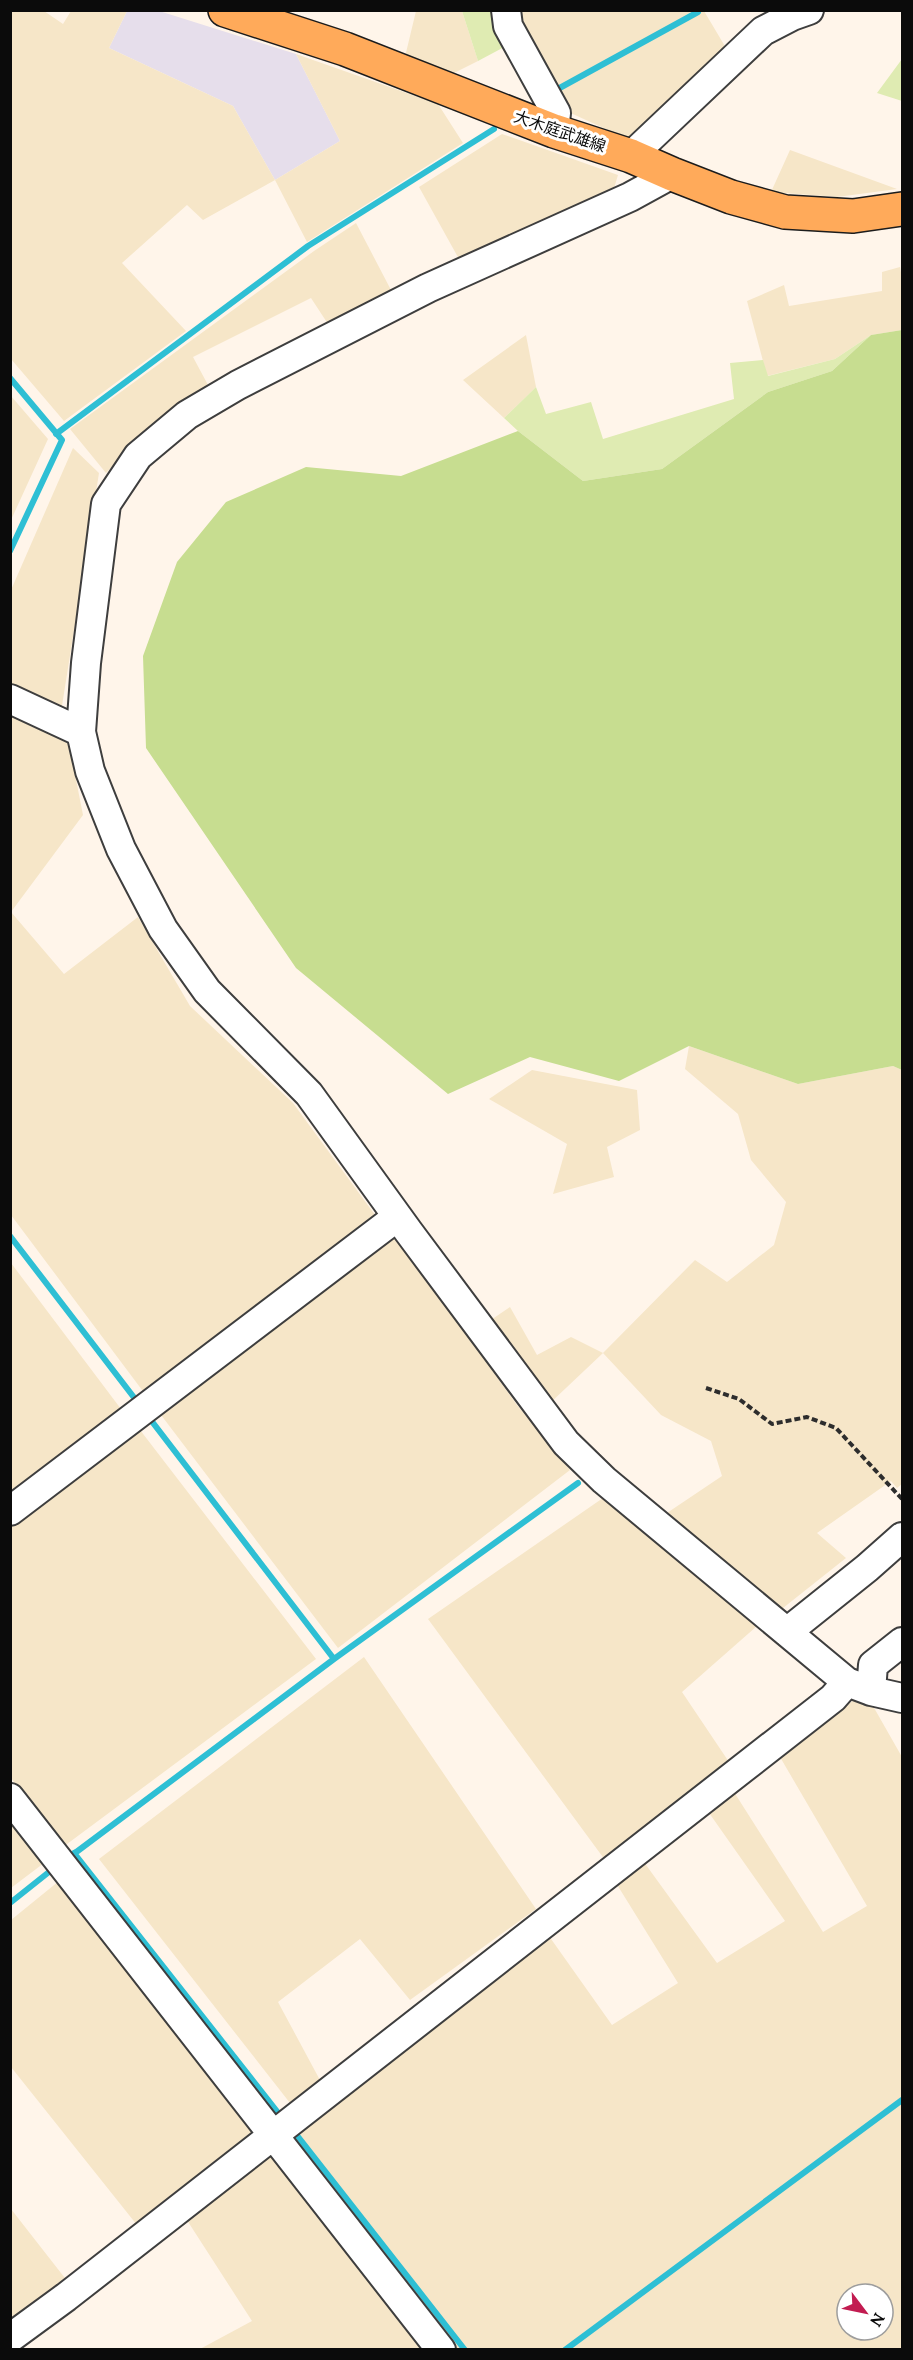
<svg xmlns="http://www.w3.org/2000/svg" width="913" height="2360" font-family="Lora,'Noto Sans JP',serif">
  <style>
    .industrial { fill: #e6deeb }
    .farmland { fill: #f6e6c8; fill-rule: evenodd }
    .green { fill: #dfebb2 }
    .forest { fill: #c7dd90 }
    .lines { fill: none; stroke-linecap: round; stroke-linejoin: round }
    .stream { stroke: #2ebfd4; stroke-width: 6 }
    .minor-casing { stroke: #3e3e3e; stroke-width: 32 }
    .major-casing { stroke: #1c1c1c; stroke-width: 36 }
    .path { stroke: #2d2d2d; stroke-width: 4; stroke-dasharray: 6 3; stroke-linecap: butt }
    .minor { stroke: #fff; stroke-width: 28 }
    .major { stroke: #ffaa5a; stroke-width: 33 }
    .labels { text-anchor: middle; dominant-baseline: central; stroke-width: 6; stroke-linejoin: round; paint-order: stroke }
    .street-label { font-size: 16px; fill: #0b0b0b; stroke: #fff }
  </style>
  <rect width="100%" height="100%" fill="#fff5ea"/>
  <!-- industrial -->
  <path class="industrial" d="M 156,10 L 296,54 L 340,141 L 275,180 L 233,106 L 109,48 L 127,11 Z"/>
  <!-- farmland -->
  <path class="farmland" d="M 10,11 L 44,11 L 63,24 L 71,11 L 127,11 L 109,48 L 233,106 L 275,180 L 340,141 L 296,54 L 438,104 L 463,143 L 307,242 L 275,180 L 203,220 L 187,205 L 122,263 L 186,331 L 64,421 L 11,359 Z
    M 416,11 L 462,11 L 478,61 L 448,76 L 404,61 Z
    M 518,11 L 704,11 L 729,53 L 632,141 L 564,110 L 515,24 Z
    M 502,134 L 618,175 L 612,195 L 459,259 L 419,187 Z
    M 790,150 L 897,189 L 837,197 L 771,192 Z
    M 356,223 L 391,290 L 328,324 L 311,298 L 193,357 L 208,385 L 155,422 L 106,473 L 70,429 L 314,251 Z
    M 900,267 L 902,278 L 902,330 L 871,335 L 835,359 L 767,376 L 747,301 L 784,285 L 789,306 L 882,291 L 882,272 Z
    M 526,335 L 536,387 L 504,418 L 463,380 Z
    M 11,396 L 48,439 L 11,520 Z
    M 73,448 L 99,473 L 61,712 L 11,685 L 11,590 Z
    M 11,715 L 69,744 L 83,815 L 11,912 L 64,974 L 138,917 L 190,1006 L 293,1103 L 378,1219 L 145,1394 L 11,1215 Z
    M 689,1046 L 798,1084 L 893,1066 L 902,1070 L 902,1484 L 897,1488 L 891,1481 L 817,1533 L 846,1558 L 778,1612 L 664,1515 L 722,1476 L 711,1441 L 661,1415 L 603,1353 L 548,1405 L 485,1324 L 510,1307 L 537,1355 L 571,1337 L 603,1353 L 695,1260 L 727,1282 L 774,1245 L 786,1202 L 751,1160 L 738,1114 L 685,1069 Z
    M 532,1070 L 637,1090 L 640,1130 L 607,1147 L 614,1177 L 553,1194 L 567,1144 L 489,1099 Z
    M 394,1233 L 517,1405 L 570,1470 L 338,1648 L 158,1411 Z
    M 11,1263 L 124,1413 L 11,1499 Z
    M 137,1426 L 316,1659 L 63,1847 L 11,1778 L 11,1523 Z
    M 603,1498 L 757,1626 L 682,1692 L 729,1762 L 605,1860 L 428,1619 Z
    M 364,1657 L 536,1909 L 410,2000 L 360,1939 L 278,2002 L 321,2082 L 290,2103 L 99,1859 Z
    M 854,1700 L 873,1706 L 902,1757 L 902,2349 L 200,2349 L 252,2321 L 183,2214 L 544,1929 L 612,2025 L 678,1983 L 616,1883 L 641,1858 L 717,1963 L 785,1921 L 707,1810 L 734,1792 L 823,1932 L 867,1906 L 780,1757 ZM 847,2294 L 883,2294 L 883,2330 L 847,2330 Z
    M 11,1819 L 44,1863 L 11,1888 Z
    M 59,1881 L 255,2134 L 137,2225 L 11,2067 L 11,1920 Z
    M 11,2209 L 68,2282 L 11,2324 Z"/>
  <!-- green -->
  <path class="green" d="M 462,11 L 492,11 L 508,45 L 478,61 Z
    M 902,59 L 902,101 L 877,93 Z
    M 871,335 L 832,371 L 768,392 L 662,469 L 583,481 L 518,431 L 504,418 L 536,387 L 546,414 L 591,402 L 603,439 L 734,399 L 730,363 L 763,360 L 768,376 L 835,359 Z"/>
  <!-- forest -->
  <path class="forest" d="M 902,330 L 902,1070 L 893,1066 L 798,1084 L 689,1046 L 619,1081 L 530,1057 L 448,1094 L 296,968 L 146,748 L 143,656 L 177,562 L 226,502 L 306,467 L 401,476 L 518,431 L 583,481 L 662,469 L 768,392 L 832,371 L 871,335 Z"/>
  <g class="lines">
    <!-- stream -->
    <path class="stream" d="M 556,90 L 698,12 L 697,10
      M 10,378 L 62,440 L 10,551
      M 56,434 L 308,246 L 494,129
      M 10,1236 L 139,1404
      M 334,1659 L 578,1483
      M 74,1853 L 283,2119
      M 67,1859 L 334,1659 L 147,1415
      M 10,1903 L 54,1868
      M 292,2129 L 465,2350
      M 565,2350 L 902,2100"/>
    <!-- minor casing -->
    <g class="minor-casing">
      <path id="minor" d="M 506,10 L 508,26 L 556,113 L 554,131
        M 631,156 L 763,31 L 792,16 L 809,10
        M 672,174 L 630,197 L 428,288 L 238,385 L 187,415 L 138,456 L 106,504 L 86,663 L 81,732 L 90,771 L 121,849 L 163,929 L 207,991 L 309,1094 L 408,1231 L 566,1443 L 604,1480 L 847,1682 L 871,1691 L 902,1698
        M 10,699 L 81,732
        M 10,1511 L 397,1217
        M 787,1632 L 867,1568 L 902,1537
        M 871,1691 L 873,1665 L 902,1642
        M 10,1798 L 441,2350
        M 10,2338 L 66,2297 L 833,1698 L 847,1682"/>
    </g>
    <!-- major casing -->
    <g class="major-casing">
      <path id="major" d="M 225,10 L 345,49 L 554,131 L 631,156 L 672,174 L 731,197 L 785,212 L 853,216 L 902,209"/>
    </g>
    <!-- path -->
    <path class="path" d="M 706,1388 L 739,1399 L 772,1424 L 807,1417 L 836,1428 L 902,1499"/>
    <!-- minor -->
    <use href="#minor" class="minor"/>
    <!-- major -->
    <use href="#major" class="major"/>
  </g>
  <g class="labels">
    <!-- street labels -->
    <g class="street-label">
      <text transform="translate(560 131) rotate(19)">大木庭武雄線</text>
    </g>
  </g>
  <!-- border -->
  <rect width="913" height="2360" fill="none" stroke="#0b0b0b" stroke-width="24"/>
  <!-- north arrow -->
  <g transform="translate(865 2312) rotate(122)"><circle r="28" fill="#ffffff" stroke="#9d9d9d" stroke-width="1.5"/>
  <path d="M0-4.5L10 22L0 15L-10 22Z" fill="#c21c51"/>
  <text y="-9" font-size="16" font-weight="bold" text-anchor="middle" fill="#0b0b0b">N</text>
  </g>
</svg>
